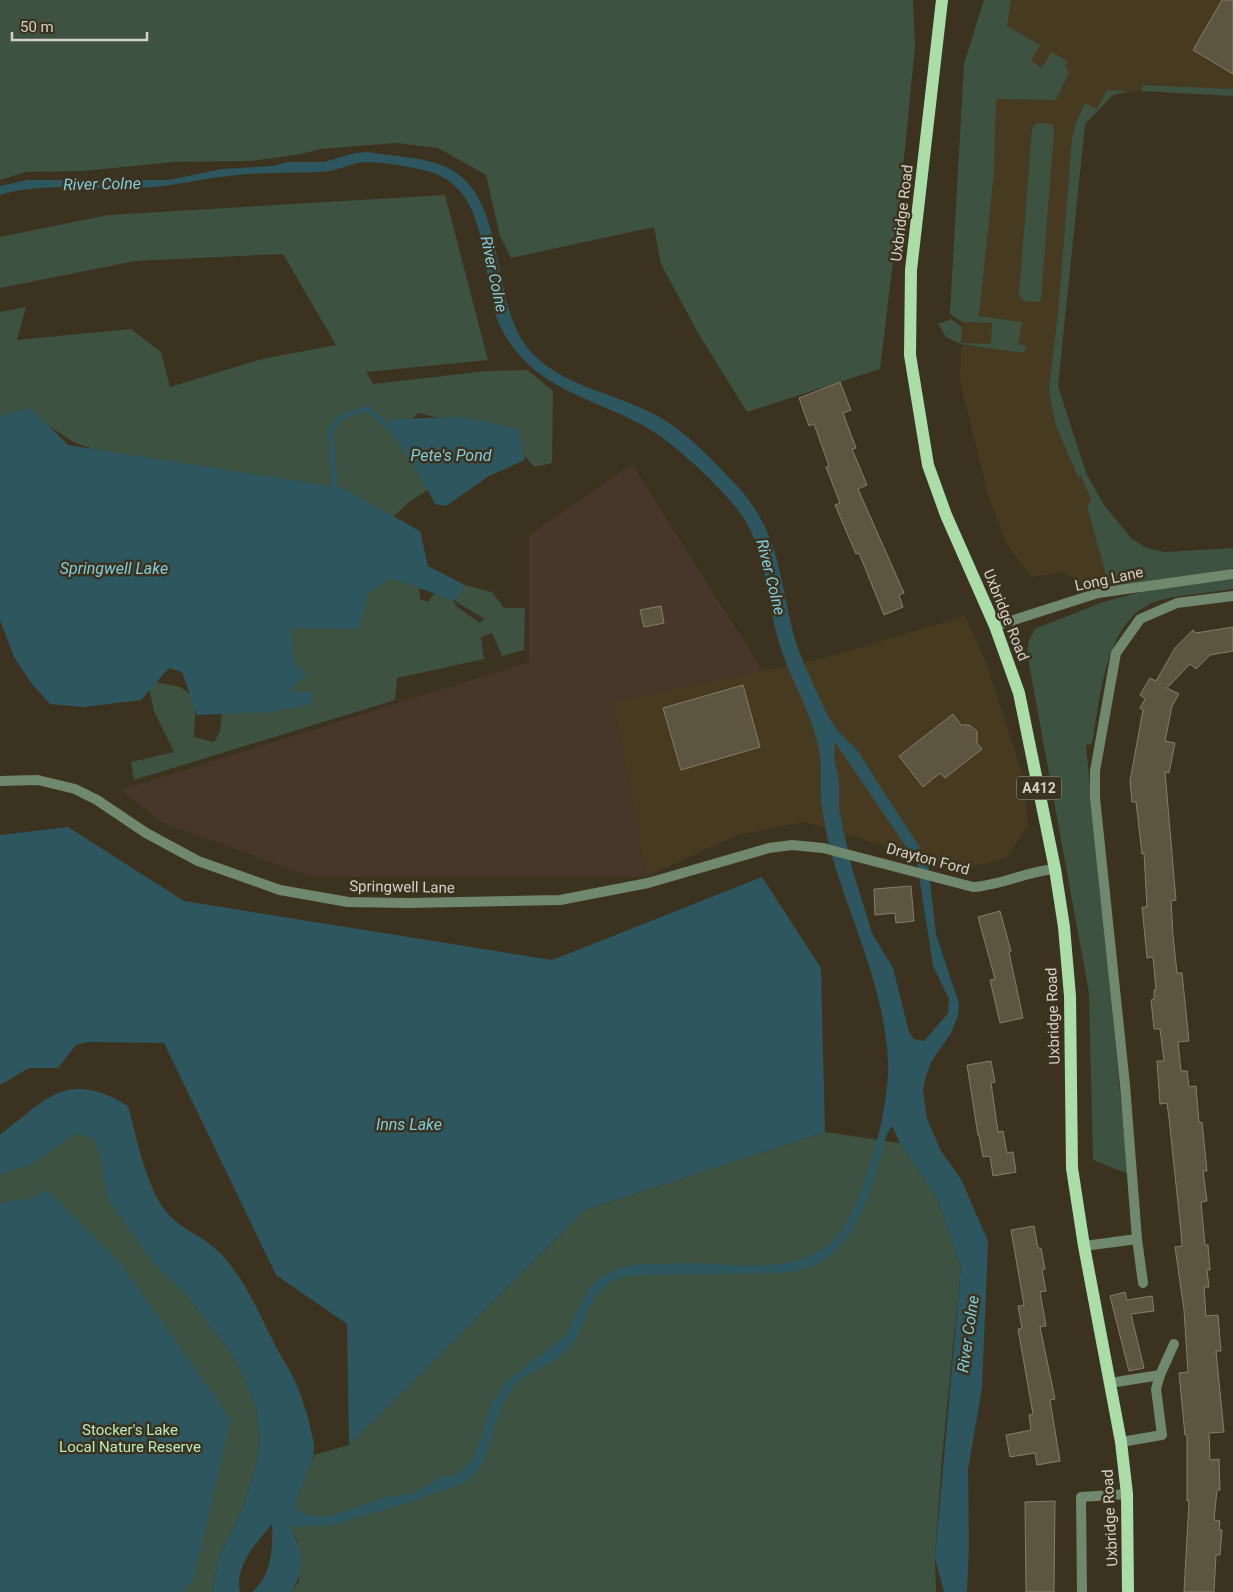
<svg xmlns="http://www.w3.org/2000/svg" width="1233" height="1592" font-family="Roboto,sans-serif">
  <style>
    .built { fill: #463a21 }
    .industrial { fill: #47372b }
    .green { fill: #3d5240 }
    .water { fill: #2e565f; fill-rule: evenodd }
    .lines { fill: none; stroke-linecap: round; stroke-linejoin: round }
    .stream { stroke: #2e565f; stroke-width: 5.5 }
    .building { fill: #5e5541; stroke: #867c67 }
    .street { stroke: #6f886e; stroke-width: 10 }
    .primary { stroke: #aadda7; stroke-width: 12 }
    .labels { text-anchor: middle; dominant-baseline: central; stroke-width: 5; stroke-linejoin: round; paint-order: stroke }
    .shield { fill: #3b321f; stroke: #a8a194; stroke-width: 1 }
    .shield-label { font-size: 14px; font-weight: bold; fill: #d6d1c6 }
    .street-label { font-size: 15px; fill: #d6d1c6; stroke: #3b321f }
    .park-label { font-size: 15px; fill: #b8eabf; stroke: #3b321f }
    .water-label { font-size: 16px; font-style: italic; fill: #81cbdc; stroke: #3b321f }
  </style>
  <rect width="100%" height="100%" fill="#3b321f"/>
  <!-- built -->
  <path class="built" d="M 984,0 L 1233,0 L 1233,96 L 1141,91 L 1114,95 L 1085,124 L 1058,386 L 1086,473 L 1104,505 L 1120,581 L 1082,590 L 1084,584 L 1063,572 L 1032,577 L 1007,545 L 988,495 L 960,382 L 962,322 L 950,314 L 964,64 Z
    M 965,616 L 986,662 L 1023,775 L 1028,825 L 1007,858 L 967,868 L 935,861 L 804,822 L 738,835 L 646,877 L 613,701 L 821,659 Z"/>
  <!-- industrial -->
  <path class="industrial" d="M 632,464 L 763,671 L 613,701 L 646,877 L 312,877 L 161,822 L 121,790 L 529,662 L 529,535 Z"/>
  <!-- green -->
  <path class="green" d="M 0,0 L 913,0 L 915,46 L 898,220 L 880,369 L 747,412 L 698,333 L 661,264 L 654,227 L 511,258 L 500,236 L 486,175 L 438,148 L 396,143 L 320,149 L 302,154 L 250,161 L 174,162 L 83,171 L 25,172 L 0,180 Z
    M 984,0 L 1011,0 L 1007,26 L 1040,45 L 1031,61 L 1042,68 L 1051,52 L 1068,61 L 1065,66 L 1069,72 L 1056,100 L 996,99 L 994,173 L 979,316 L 1022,322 L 1018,344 L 1027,346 L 1023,353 L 961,344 L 946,337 L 938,324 L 951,319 L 962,327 L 961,343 L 991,344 L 992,323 L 962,322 L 950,314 L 964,64 Z
    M 1143,85 L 1233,89 L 1233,96 L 1141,91 Z
    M 1107,90 L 1127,91 L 1113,95 L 1085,124 L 1058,386 L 1086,473 L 1104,505 L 1132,539 L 1147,548 L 1165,552 L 1233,548 L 1233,568 L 1230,569 L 1114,586 L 1108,582 L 1087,506 L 1091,500 L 1081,476 L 1078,477 L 1056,426 L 1049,390 L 1059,303 L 1072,138 L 1076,123 L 1085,103 L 1097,109 Z
    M 1036,123 L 1052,124 L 1054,131 L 1041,300 L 1039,302 L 1024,301 L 1019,295 L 1032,129 Z
    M 445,195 L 488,360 L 366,372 L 373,384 L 487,371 L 527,370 L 553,391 L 552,463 L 534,467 L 507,435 L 418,413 L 398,433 L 434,486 L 408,503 L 389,521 L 121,458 L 75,443 L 28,412 L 0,421 L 0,312 L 26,307 L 17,340 L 131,329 L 161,352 L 170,387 L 262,359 L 336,345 L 283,254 L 135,261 L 0,288 L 0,237 L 108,215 Z
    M 385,573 L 419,576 L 420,599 L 428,602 L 434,594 L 448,591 L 456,606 L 480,623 L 485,619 L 455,601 L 465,585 L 492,592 L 504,608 L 525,608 L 524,650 L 502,656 L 492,633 L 481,637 L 484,659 L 397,678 L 395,700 L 134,780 L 131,762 L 174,752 L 154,711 L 147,680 L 180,687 L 196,698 L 194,737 L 214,742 L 220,732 L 222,709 L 286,625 Z
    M 1233,579 L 1233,589 C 1209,593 1184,594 1161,600 C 1104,615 1101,697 1092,744 L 1086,745 L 1128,1174 L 1093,1160 L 1089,993 L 1027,653 L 1029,640 L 1035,629 L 1103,602 L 1145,591 Z
    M 100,1117 L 187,1296 L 229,1350 L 243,1374 L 256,1408 L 260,1440 L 257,1463 L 242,1510 L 219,1557 L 212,1592 L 0,1592 L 0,1153 Z
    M 825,1132 L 900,1143 L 937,1198 L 961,1267 L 942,1458 L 935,1558 L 936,1592 L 291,1592 L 299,1581 L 298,1542 L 292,1531 L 292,1512 L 314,1455 L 349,1445 L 585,1210 Z"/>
  <!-- water -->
  <path class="water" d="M 368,152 C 394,157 424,156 448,168 C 510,199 487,303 531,352 C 562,386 614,393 654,414 C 686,431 713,460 737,486 C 779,530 780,581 794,636 C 800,657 811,679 820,699 C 825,710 831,723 839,732 C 844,738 851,743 856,749 C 865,760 871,773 879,785 C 894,808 909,831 924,854 L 928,865 L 936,934 L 959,1004 L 958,1016 L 951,1033 L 931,1062 L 926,1076 L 923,1090 L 927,1119 L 941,1151 L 961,1179 L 988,1241 L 982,1388 L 968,1470 L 969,1547 L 967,1592 L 944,1592 L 935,1558 L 961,1267 L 937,1198 L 900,1143 L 893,1128 L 891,1127 L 887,1134 C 874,1177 864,1233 825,1260 C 813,1268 796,1271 782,1273 L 644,1275 C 633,1275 621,1276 611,1282 C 587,1297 587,1328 569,1348 C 553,1367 523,1371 509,1393 C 492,1417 493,1457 473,1476 C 459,1490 435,1490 418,1500 L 340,1523 L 325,1526 L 293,1526 L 292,1531 C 304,1552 305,1571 291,1592 L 252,1592 C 272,1576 273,1547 272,1524 C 257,1542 234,1566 240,1592 L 212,1592 L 219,1557 L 242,1510 L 257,1463 L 260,1440 L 256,1408 L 243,1374 L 229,1350 L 187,1296 L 156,1266 L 110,1202 L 104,1179 L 100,1153 L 94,1139 L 76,1133 L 34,1163 L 0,1175 L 0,1135 C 48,1098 67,1069 128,1106 C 137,1138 145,1182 164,1209 C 177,1228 202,1235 218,1251 C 243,1275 258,1311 273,1341 C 280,1355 289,1368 295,1381 C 303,1399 309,1420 313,1439 C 319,1463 296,1488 297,1508 L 308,1516 L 331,1516 L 386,1497 L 415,1493 L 441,1477 L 455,1476 L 473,1459 L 492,1403 L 506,1382 L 566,1335 C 579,1315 580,1291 602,1277 C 619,1265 638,1264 659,1264 C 672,1264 686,1263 699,1263 C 745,1266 808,1274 840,1233 C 848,1222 854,1209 859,1197 C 873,1162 890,1099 888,1061 C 884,984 850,921 830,849 C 826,833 823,816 821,799 C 820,783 822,766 819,749 C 812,713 791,681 780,646 C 765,599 768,544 734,505 C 712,479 673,442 644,426 C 601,402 547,391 515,350 C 507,340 500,328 496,316 C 481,271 489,195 436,174 C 422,168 372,160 358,163 C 344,166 333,172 319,172 C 289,173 259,172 229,176 C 199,179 170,187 140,188 C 94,190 44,182 0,195 L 0,186 L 27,180 L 168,180 L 222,169 L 273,166 L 288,162 L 324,162 L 355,153 ZM 835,742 L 917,863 L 933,966 L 949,999 L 948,1013 L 924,1041 L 914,1039 L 909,1032 L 893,968 L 872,933 L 852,868 L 839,810 L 839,780 L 834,758 Z
    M 31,408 L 68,445 L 343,488 L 420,531 L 428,566 L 465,585 L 455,601 L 392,578 L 368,594 L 359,629 L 291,628 L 294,662 L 307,674 L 289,692 L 313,692 L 312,704 L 270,712 L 197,715 L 182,672 L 169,668 L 141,700 L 84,707 L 50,704 L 32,684 L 14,657 L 0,620 L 0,416 Z
    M 465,417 L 518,429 L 525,460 L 489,476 L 446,506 L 435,504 L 413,463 L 389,431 L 393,419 Z
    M 68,827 L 184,901 L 552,960 L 762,877 L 821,968 L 825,1132 L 585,1210 L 349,1445 L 347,1324 L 276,1275 L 164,1043 L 89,1042 L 76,1045 L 58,1068 L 29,1068 L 0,1085 L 0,835 Z
    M 46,1189 L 121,1264 L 231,1419 L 194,1579 L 184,1592 L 0,1592 L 0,1203 L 37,1197 Z"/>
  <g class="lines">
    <!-- stream -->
    <path class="stream" d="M 335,487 L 330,429 L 342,417 L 367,408 L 390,428"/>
  </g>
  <!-- building -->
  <path class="building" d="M 1222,0 L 1233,0 L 1233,74 L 1193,50 Z
    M 840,382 L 851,410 L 843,413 L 856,448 L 852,449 L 867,485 L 858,489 L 904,593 L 899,595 L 903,607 L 884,615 L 859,553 L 856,554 L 835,505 L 840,503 L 826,467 L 829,466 L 814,424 L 809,426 L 799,398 Z
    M 661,606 L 664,623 L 644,627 L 640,610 Z
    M 1233,627 L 1233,651 L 1210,655 L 1196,669 L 1190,664 L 1167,688 L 1179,694 L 1172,706 L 1165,741 L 1175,743 L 1169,773 L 1165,772 L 1176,900 L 1171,901 L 1173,935 L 1177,973 L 1182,973 L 1189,1041 L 1178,1042 L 1181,1071 L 1187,1071 L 1189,1087 L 1196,1086 L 1199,1123 L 1202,1122 L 1207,1171 L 1203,1171 L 1207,1201 L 1201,1202 L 1205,1245 L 1208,1245 L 1210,1270 L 1207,1270 L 1209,1287 L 1204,1287 L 1206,1316 L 1218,1315 L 1221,1351 L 1216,1351 L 1224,1432 L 1209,1433 L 1210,1460 L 1219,1459 L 1220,1490 L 1217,1490 L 1214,1520 L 1220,1521 L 1219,1530 L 1222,1530 L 1220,1555 L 1216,1555 L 1214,1592 L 1184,1592 L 1189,1501 L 1187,1501 L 1187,1435 L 1185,1435 L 1179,1373 L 1188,1372 L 1184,1310 L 1175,1247 L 1182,1246 L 1181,1232 L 1169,1118 L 1167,1103 L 1160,1104 L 1157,1061 L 1164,1061 L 1160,1029 L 1154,1029 L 1151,1000 L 1154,999 L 1154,990 L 1156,990 L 1153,957 L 1147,958 L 1142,907 L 1147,907 L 1144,853 L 1142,854 L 1136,802 L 1132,802 L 1130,781 L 1143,710 L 1140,708 L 1145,699 L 1140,695 L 1150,678 L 1156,681 L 1175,648 L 1193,630 L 1196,633 Z
    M 743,685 L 760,747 L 681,770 L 663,708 Z
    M 953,714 L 961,725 L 969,725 L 977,731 L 977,743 L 982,749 L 945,778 L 940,773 L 923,787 L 899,756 Z
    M 911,886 L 914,921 L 896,923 L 895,913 L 875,915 L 874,889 Z
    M 1000,911 L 1011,951 L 1009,952 L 1023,1018 L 1000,1023 L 990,980 L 995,979 L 978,917 Z
    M 991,1061 L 995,1082 L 991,1083 L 998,1132 L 1003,1131 L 1007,1153 L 1013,1152 L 1016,1172 L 993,1176 L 990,1156 L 983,1157 L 979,1135 L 978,1135 L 967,1065 Z
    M 1034,1226 L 1038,1248 L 1041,1248 L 1045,1269 L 1042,1270 L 1046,1291 L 1040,1292 L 1046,1326 L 1040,1327 L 1055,1399 L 1050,1400 L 1060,1461 L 1037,1465 L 1035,1453 L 1010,1457 L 1006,1435 L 1031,1430 L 1029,1415 L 1033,1414 L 1018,1329 L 1022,1328 L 1018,1306 L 1024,1305 L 1011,1230 Z
    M 1125,1292 L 1127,1300 L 1152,1296 L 1154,1311 L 1131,1314 L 1144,1368 L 1129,1371 L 1110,1296 Z
    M 1055,1501 L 1054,1592 L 1026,1592 L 1025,1502 Z"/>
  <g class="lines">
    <!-- street -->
    <path class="street" d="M 995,626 L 1098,593 L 1233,574
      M 0,781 L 38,780 L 75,789 L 97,800 L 146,833 L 198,861 L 280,890 L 348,902 L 409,903 L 560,900 L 648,883 L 769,848 L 792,845 L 823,848 L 973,887 C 1000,886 1027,871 1055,869
      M 1137,1239 L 1143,1283
      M 1084,1246 L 1137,1239 L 1125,1085 L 1095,798 L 1095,771 L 1116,653 L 1140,619 L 1177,603 L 1233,596
      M 1160,1375 L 1174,1344
      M 1110,1383 L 1160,1375 L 1156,1389 L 1162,1435 L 1121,1442
      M 1082,1592 L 1081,1497 L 1127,1494"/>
    <!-- primary -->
    <path class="primary" d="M 942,0 L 911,270 L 910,355 L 928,465 L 946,515 L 995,626 L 1019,693 L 1055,869 L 1064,927 L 1070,996 L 1072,1168 L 1084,1246 L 1121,1442 L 1127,1494 L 1128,1592"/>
  </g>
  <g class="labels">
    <!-- shield labels -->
    <rect class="shield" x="1016.5" y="776.5" width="45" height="23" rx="4"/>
    <g class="shield-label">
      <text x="1039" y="788">A412</text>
    </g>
    <!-- street labels -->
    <g class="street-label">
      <text transform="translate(902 213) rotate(-83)">Uxbridge Road</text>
      <text transform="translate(1109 579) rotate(-12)">Long Lane</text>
      <text transform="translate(1006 615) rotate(68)">Uxbridge Road</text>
      <text transform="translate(928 859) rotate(15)">Drayton Ford</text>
      <text transform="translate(402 887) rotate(1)">Springwell Lane</text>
      <text transform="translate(1053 1016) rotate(-92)">Uxbridge Road</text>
      <text transform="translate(1110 1518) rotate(-93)">Uxbridge Road</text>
    </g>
    <!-- park labels -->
    <g class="park-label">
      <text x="130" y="1430">Stocker's Lake<tspan x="130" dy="17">Local Nature Reserve</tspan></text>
    </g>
    <!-- water labels -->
    <g class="water-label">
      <text transform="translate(102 184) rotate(-1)">River Colne</text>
      <text transform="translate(494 274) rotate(78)">River Colne</text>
      <text x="451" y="455">Pete's Pond</text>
      <text x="114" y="568">Springwell Lake</text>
      <text transform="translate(771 577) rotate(76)">River Colne</text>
      <text x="409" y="1124">Inns Lake</text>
      <text transform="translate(968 1334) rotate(-82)">River Colne</text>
    </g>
  </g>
  <!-- scale -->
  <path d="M12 32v8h135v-8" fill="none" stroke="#d6d1c6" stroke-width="2.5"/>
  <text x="20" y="32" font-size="15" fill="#d6d1c6" stroke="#3b321f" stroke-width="4" paint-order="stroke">50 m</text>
</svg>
